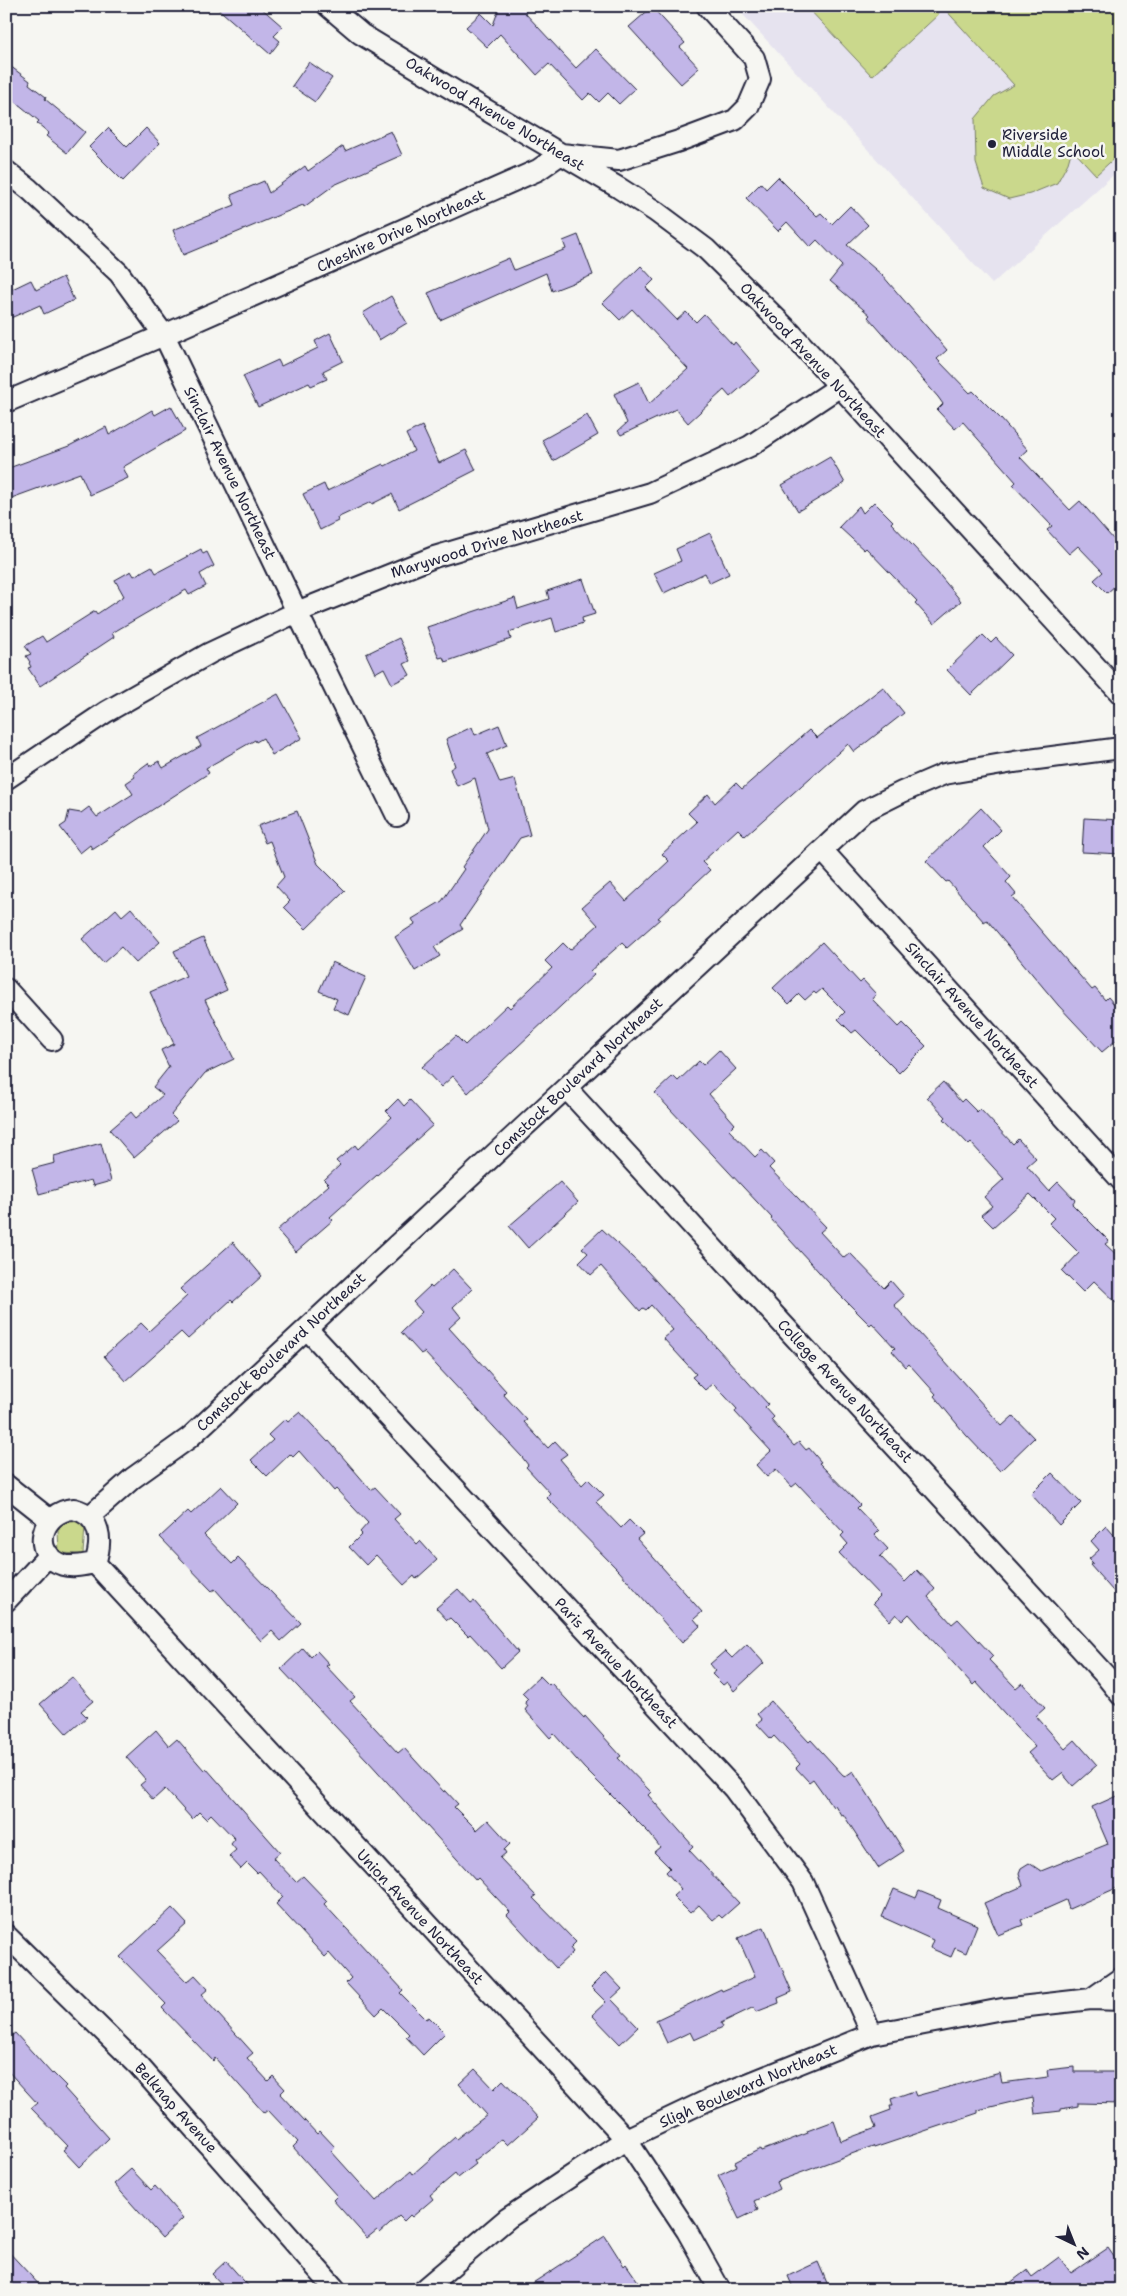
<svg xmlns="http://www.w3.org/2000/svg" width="1127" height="2296" font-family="'Shantell Sans',sans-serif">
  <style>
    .built { fill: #e6e3ef }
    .green { fill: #cad88c; stroke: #767d64 }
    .building { fill: #c2b6e8; stroke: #22223b }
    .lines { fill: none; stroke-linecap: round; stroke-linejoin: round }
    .minor-casing { stroke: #22223b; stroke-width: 24 }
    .minor { stroke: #f6f6f2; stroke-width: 20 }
    .poi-dot { fill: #22223b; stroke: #f6f6f2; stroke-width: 2 }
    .labels { text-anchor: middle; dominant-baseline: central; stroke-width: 5; stroke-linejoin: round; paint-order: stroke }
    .street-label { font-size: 15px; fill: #22223b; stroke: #f6f6f2 }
    .poi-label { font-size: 15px; fill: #22223b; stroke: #f6f6f2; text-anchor: start }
  </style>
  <rect width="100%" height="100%" fill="#f6f6f2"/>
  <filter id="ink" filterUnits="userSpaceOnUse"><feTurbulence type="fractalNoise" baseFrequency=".02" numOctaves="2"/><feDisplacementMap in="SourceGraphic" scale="10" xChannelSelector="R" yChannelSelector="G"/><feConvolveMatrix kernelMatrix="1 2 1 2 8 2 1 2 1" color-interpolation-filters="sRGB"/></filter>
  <g filter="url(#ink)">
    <!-- built -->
    <path class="built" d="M 735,6 L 1121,6 L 1121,168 L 992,284 Z"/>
    <!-- green -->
    <path class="green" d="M 806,6 L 932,6 L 939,14 L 872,76 Z
      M 942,6 L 1121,6 L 1121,152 L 1096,175 L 1072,149 L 1068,163 L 1057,183 L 1030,194 L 1009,199 L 984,188 L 976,163 L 975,119 L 994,96 L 1014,85 Z
      M 81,1521 L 85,1526 L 83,1554 L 59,1553 L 58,1531 L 61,1523 Z"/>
    <!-- building -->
    <path class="building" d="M 215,6 L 259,6 L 283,27 L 274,36 L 280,41 L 270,54 Z
      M 500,6 L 528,6 L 525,13 L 576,68 L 596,49 L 635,89 L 619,104 L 608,93 L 599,102 L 590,93 L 583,100 L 549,64 L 537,75 L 500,34 L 487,47 L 466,27 L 481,13 L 493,25 Z
      M 652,7 L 685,43 L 680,47 L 699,68 L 681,84 L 629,27 Z
      M 309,62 L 332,78 L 315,102 L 292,86 Z
      M 6,63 L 30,81 L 29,84 L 46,97 L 45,99 L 85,132 L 67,153 L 46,136 L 49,133 L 37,123 L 39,121 L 6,94 Z
      M 108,128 L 127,147 L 146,128 L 160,143 L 123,181 L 89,147 Z
      M 391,131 L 402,155 L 334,185 L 304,207 L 303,205 L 183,255 L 173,230 L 235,205 L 231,195 L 264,181 L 269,193 L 305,166 L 308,171 L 343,146 L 345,151 Z
      M 778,177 L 817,216 L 821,213 L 832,224 L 850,206 L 868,225 L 847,245 L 882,275 L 947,350 L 937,359 L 970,393 L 973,391 L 1001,419 L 1028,450 L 1020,457 L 1070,510 L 1080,501 L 1121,548 L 1121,591 L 1116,585 L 1107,593 L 1094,580 L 1103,572 L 1078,546 L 1069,554 L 1047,530 L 1052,526 L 1013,485 L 1016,482 L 963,422 L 955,429 L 937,410 L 943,404 L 938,397 L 868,317 L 870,315 L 830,281 L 842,266 L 817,240 L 810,247 L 787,222 L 778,231 L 746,198 L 761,183 L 766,189 Z
      M 578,235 L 593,275 L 552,291 L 546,273 L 440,320 L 428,293 L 509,258 L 514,270 L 566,249 L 563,241 Z
      M 641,266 L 654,280 L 646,288 L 677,320 L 686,312 L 696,322 L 704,314 L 733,345 L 735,342 L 760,371 L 730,397 L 724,390 L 688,423 L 676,409 L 621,435 L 618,431 L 627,423 L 614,394 L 639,382 L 649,404 L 688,369 L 632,309 L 620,320 L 603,303 Z
      M 63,277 L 74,300 L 44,314 L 40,305 L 6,320 L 6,292 L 31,280 L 36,290 Z
      M 391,296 L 407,323 L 379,340 L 363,313 Z
      M 330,333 L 343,361 L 323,371 L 327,379 L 311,386 L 309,383 L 258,407 L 243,376 L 278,360 L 281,366 L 318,348 L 315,341 Z
      M 171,406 L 185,431 L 123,467 L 128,478 L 90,495 L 80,473 L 6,500 L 6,469 L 69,446 L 106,427 L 109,435 L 152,410 L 155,415 Z
      M 587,415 L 598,435 L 553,461 L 542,440 Z
      M 422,426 L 439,463 L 466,450 L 476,470 L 399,509 L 392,494 L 372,504 L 371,502 L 337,518 L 338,521 L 320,530 L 303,494 L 324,484 L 327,491 L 383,464 L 385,466 L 414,451 L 406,434 Z
      M 830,457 L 845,483 L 798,511 L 782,485 Z
      M 874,502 L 893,521 L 891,523 L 932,566 L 961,601 L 934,624 L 915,603 L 917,601 L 866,548 L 864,550 L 839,527 L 859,506 L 863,513 Z
      M 710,533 L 729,574 L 710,583 L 705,573 L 664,593 L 654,573 L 681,561 L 676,549 Z
      M 201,549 L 203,554 L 207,552 L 214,566 L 200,574 L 206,586 L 189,595 L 186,590 L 112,633 L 114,637 L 40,686 L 28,668 L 31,667 L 29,663 L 30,662 L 26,656 L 31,654 L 25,646 L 42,636 L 46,642 L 95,611 L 97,614 L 124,596 L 115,580 L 131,571 L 134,576 L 152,566 L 156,573 Z
      M 583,579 L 595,614 L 582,618 L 583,623 L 556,632 L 552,618 L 509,632 L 511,639 L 445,662 L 443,657 L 439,658 L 427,627 L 515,598 L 518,609 L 549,599 L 547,591 Z
      M 983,635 L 991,643 L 996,638 L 1012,655 L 971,695 L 947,670 Z
      M 399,638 L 410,661 L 404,664 L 410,675 L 392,684 L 384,668 L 375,673 L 366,654 Z
      M 883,687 L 904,713 L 854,752 L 848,744 L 745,836 L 738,829 L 702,862 L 710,870 L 658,918 L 660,919 L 627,948 L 622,943 L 590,971 L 594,975 L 468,1093 L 453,1076 L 441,1087 L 422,1067 L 456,1036 L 465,1045 L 507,1005 L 510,1008 L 552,968 L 545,961 L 563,943 L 570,950 L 598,925 L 582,907 L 610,883 L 626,901 L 669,861 L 662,854 L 697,822 L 688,813 L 708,794 L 715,803 L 736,783 L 742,789 L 809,730 L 817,738 Z
      M 278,694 L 302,738 L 272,755 L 263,738 L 256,742 L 255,740 L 206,768 L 209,773 L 92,849 L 90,845 L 80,853 L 60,827 L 66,823 L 69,811 L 81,813 L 89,807 L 97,817 L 133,794 L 126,783 L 135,777 L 133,774 L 148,763 L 150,766 L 159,761 L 163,768 L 201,746 L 197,738 Z
      M 499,725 L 507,745 L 487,754 L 500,783 L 515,779 L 530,835 L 520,838 L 460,925 L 463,929 L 434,947 L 440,956 L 415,971 L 395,937 L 415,924 L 412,919 L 442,901 L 464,869 L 462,867 L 488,829 L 475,778 L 457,786 L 450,769 L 455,766 L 446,739 L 472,727 L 475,735 Z
      M 981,808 L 1001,830 L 984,847 L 1011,877 L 1006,882 L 1016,894 L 1012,897 L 1092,990 L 1095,988 L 1105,1000 L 1108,997 L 1121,1012 L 1121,1036 L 1102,1052 L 1058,1005 L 987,920 L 984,922 L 948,881 L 946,882 L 926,861 Z
      M 297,811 L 318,864 L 345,891 L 306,929 L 284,907 L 290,901 L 276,886 L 284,877 L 270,841 L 265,843 L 258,826 Z
      M 1084,818 L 1121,820 L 1121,854 L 1082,852 Z
      M 131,908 L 160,942 L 136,963 L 121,947 L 103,963 L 82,939 L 116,909 L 122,916 Z
      M 203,938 L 227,990 L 205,1000 L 234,1059 L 205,1073 L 171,1115 L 177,1121 L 134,1158 L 110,1130 L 131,1112 L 136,1118 L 163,1095 L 153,1087 L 169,1067 L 161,1050 L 174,1044 L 150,992 L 186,976 L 174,951 Z
      M 822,942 L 860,983 L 863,980 L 876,994 L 872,999 L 899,1027 L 903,1023 L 926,1046 L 899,1073 L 856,1030 L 852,1033 L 838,1019 L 845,1012 L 822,989 L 816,994 L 814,992 L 805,1000 L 799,994 L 789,1004 L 773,988 Z
      M 332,962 L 366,977 L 349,1015 L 333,1008 L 337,999 L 319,991 Z
      M 719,1050 L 736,1069 L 709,1094 L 735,1124 L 729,1130 L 755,1157 L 762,1150 L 774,1163 L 769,1168 L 826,1227 L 820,1232 L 844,1258 L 850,1253 L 884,1288 L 891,1281 L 904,1296 L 894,1305 L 1002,1426 L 1013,1416 L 1034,1438 L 1000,1471 L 966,1435 L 934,1396 L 936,1394 L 909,1364 L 906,1367 L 892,1351 L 895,1348 L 872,1323 L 870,1325 L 838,1293 L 771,1219 L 772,1218 L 655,1093 L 673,1076 L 678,1081 L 699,1061 L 703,1065 Z
      M 943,1082 L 961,1102 L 964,1099 L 977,1112 L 980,1109 L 1013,1144 L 1018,1139 L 1036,1158 L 1027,1166 L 1049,1191 L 1058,1182 L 1075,1200 L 1072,1204 L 1109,1241 L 1105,1244 L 1121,1259 L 1121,1307 L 1094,1281 L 1083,1292 L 1062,1271 L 1079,1253 L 1049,1223 L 1054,1218 L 1030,1194 L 993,1227 L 981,1215 L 992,1206 L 984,1197 L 1004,1179 L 971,1143 L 969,1145 L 944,1119 L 946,1117 L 927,1097 Z
      M 398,1099 L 404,1106 L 410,1100 L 433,1125 L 330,1217 L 333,1220 L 296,1252 L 277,1230 L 329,1185 L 324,1180 L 340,1165 L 336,1161 L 355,1145 L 358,1149 L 392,1117 L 386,1111 Z
      M 101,1143 L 111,1181 L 93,1186 L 91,1180 L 39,1194 L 32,1169 L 55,1163 L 54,1156 Z
      M 560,1182 L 578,1202 L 528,1248 L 509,1226 Z
      M 602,1229 L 647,1271 L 768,1404 L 765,1407 L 774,1417 L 771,1420 L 794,1446 L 799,1442 L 806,1450 L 809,1448 L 821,1462 L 819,1463 L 860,1505 L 857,1508 L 879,1531 L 875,1535 L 888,1549 L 880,1556 L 905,1582 L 917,1570 L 935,1589 L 928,1597 L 952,1624 L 958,1619 L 993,1656 L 989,1660 L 1016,1688 L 1022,1683 L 1045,1708 L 1036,1716 L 1065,1749 L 1075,1740 L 1097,1765 L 1073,1786 L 1062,1773 L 1053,1780 L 1028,1753 L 1035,1747 L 976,1682 L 973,1685 L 909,1614 L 902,1621 L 896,1614 L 890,1621 L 873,1603 L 880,1596 L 839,1553 L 848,1544 L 841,1536 L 844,1533 L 797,1483 L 792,1487 L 776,1469 L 767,1477 L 756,1465 L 771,1451 L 735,1412 L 737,1409 L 713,1383 L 705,1390 L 692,1377 L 696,1374 L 663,1338 L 673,1330 L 651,1305 L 646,1310 L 643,1308 L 640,1311 L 601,1266 L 591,1275 L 579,1262 L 588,1253 L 582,1248 Z
      M 233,1242 L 262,1276 L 233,1302 L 231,1300 L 188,1339 L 181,1332 L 126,1381 L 104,1356 L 141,1323 L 149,1331 L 187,1296 L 180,1289 Z
      M 453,1269 L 472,1289 L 453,1307 L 461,1317 L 449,1328 L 506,1391 L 503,1394 L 527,1420 L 524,1422 L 548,1448 L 555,1441 L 567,1454 L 560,1459 L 582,1485 L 588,1479 L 604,1495 L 596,1502 L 621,1528 L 629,1520 L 643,1534 L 637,1539 L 702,1612 L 694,1619 L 700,1626 L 682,1643 L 619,1571 L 546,1497 L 550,1493 L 526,1467 L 528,1465 L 522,1457 L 424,1352 L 421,1354 L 401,1332 L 422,1312 L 413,1302 L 430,1286 L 432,1288 Z
      M 300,1412 L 328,1442 L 329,1441 L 371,1490 L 375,1487 L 400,1514 L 394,1519 L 417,1544 L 420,1541 L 437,1560 L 416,1579 L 414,1576 L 404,1585 L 376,1555 L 366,1565 L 349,1547 L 362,1534 L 360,1532 L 368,1523 L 336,1489 L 334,1491 L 299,1451 L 293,1457 L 290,1454 L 267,1476 L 251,1460 L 273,1440 L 268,1435 L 285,1419 L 288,1422 Z
      M 1052,1473 L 1081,1503 L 1059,1525 L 1031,1494 Z
      M 221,1486 L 237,1503 L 204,1535 L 232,1564 L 238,1558 L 301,1623 L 281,1641 L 272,1631 L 261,1641 L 215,1589 L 212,1591 L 160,1537 L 188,1511 L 191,1514 Z
      M 1106,1526 L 1121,1543 L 1121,1600 L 1090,1565 L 1093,1563 L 1089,1559 L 1099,1550 L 1091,1541 Z
      M 458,1589 L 471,1603 L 474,1601 L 518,1652 L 501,1668 L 470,1634 L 468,1636 L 450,1618 L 447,1620 L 436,1608 Z
      M 747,1644 L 764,1663 L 734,1691 L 727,1682 L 723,1685 L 712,1674 L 716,1671 L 710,1664 L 725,1651 L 732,1658 Z
      M 303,1648 L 311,1657 L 317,1651 L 329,1664 L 326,1666 L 355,1697 L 350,1701 L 398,1753 L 404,1748 L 444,1792 L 445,1790 L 458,1804 L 454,1807 L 477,1830 L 488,1820 L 510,1844 L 504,1850 L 506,1853 L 500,1858 L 536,1896 L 533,1898 L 576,1942 L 570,1948 L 573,1952 L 556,1968 L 507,1915 L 510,1912 L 478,1878 L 476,1880 L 368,1761 L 281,1669 Z
      M 540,1676 L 549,1685 L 551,1683 L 584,1718 L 585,1716 L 621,1756 L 618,1758 L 651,1792 L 648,1795 L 693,1846 L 689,1850 L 739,1903 L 722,1918 L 719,1915 L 713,1920 L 699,1905 L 690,1913 L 673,1896 L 681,1889 L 666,1872 L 670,1868 L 654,1852 L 660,1847 L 649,1833 L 584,1768 L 554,1734 L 550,1738 L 525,1710 L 528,1706 L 525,1702 L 528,1699 L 522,1693 Z
      M 72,1677 L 93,1701 L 81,1711 L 87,1717 L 67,1734 L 40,1704 Z
      M 771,1701 L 809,1742 L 811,1740 L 843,1775 L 846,1776 L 853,1771 L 904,1851 L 878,1868 L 843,1814 L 841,1815 L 835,1805 L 833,1807 L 813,1779 L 809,1782 L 796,1768 L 800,1764 L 774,1736 L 771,1739 L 757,1724 L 762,1720 L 757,1714 Z
      M 156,1730 L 169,1746 L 177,1739 L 204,1770 L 206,1768 L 280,1852 L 273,1858 L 296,1882 L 303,1876 L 327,1901 L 324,1904 L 403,1990 L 400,1993 L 426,2019 L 429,2017 L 445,2033 L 423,2055 L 406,2037 L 409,2034 L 383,2008 L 376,2015 L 346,1983 L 351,1978 L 329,1953 L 325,1957 L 276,1904 L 283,1897 L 259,1871 L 257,1873 L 247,1863 L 241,1869 L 229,1856 L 236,1850 L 231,1844 L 235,1839 L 211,1814 L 206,1819 L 199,1812 L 192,1819 L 165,1789 L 153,1800 L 140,1785 L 146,1780 L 126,1757 Z
      M 1121,1794 L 1121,1886 L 1069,1909 L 1066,1900 L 1021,1920 L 1023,1925 L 998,1935 L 984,1903 L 1023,1886 L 1019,1873 L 1021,1868 L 1029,1863 L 1041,1871 L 1108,1844 L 1092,1807 Z
      M 894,1889 L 916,1898 L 919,1891 L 941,1900 L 938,1908 L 977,1925 L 966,1953 L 955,1948 L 951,1957 L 930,1948 L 933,1940 L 882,1917 Z
      M 172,1908 L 187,1924 L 157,1951 L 187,1982 L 195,1975 L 208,1989 L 201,1995 L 253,2053 L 247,2058 L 268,2081 L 273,2076 L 285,2089 L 280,2094 L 317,2134 L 320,2131 L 335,2147 L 331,2151 L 376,2201 L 411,2171 L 413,2174 L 455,2137 L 456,2139 L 487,2115 L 459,2084 L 475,2069 L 494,2089 L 503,2080 L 538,2118 L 508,2145 L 502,2139 L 474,2161 L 476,2164 L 458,2178 L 455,2174 L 430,2195 L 433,2199 L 412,2217 L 410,2215 L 404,2221 L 399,2216 L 380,2233 L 377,2230 L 367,2238 L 333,2200 L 337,2196 L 293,2147 L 298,2142 L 268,2110 L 264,2113 L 215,2058 L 213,2061 L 193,2040 L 162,2008 L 166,2004 L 120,1957 Z
      M 764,1927 L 792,1992 L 778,1998 L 779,2003 L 756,2012 L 754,2007 L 721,2023 L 723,2027 L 694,2040 L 690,2032 L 667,2043 L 656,2020 L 721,1989 L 722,1991 L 755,1977 L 738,1938 Z
      M 606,1972 L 622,1989 L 611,1999 L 638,2027 L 620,2044 L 592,2015 L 606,2002 L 591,1987 Z
      M 15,2033 L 52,2074 L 53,2073 L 66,2086 L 64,2088 L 109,2138 L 79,2167 L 63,2150 L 68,2146 L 31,2108 L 37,2103 L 6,2069 L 6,2040 Z
      M 1074,2067 L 1074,2072 L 1121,2072 L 1121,2104 L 1078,2103 L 1078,2106 L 1061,2109 L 1061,2111 L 1035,2114 L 1033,2097 L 978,2110 L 978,2113 L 874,2148 L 873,2146 L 776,2182 L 779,2189 L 754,2201 L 758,2210 L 739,2219 L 718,2175 L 737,2166 L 735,2162 L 760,2149 L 761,2151 L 808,2133 L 807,2131 L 834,2121 L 841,2141 L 876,2128 L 872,2117 L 891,2110 L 890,2106 L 893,2106 L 891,2099 L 914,2091 L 916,2096 L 1000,2073 L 1002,2083 L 1048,2077 L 1047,2070 Z
      M 131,2169 L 151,2190 L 155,2186 L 183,2218 L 162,2238 L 114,2184 Z
      M 605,2236 L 624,2266 L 626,2264 L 644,2290 L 522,2290 Z
      M 1108,2248 L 1121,2267 L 1121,2290 L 1097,2290 L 1092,2282 L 1083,2288 L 1084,2290 L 1001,2290 L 1027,2270 L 1032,2277 L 1059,2257 L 1071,2273 Z
      M 6,2249 L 44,2290 L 6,2290 Z
      M 226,2261 L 252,2290 L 227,2290 L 212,2274 Z
      M 818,2262 L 830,2290 L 794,2290 L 788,2276 Z"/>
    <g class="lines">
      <!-- minor casing -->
      <g class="minor-casing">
        <path id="minor" d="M 328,6 L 361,34 L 483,108 L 619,188 L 655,211 L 706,249 L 791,333 L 1121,694
          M 6,171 L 29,189 L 119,273 L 164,335 L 297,612 L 397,816
          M 6,402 L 164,335 L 538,170 L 561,154 L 619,160 L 679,141 L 735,120 L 748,107 L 760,79 L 754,58 L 707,6
          M 6,779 L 106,712 L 210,653 L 297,612 L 434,557 L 650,493 L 750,446 L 839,387
          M 823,851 L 1121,1180
          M 6,989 L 52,1040
          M 566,1088 L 1105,1675 L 1121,1695
          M 307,1329 L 734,1789 L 803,1882 L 872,2034
          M 6,1485 L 49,1519
          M 74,1509 C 101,1516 103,1540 95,1563 C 84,1565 73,1568 63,1565 C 30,1555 40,1511 74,1509 Z
          M 90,1516 L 133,1478 L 189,1438 L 864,811 L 902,792 L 944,774 L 1014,762 L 1121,748
          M 95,1563 L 626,2139 L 687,2231 L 720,2290
          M 6,1601 L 49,1555
          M 6,1935 L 139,2066 L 336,2290
          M 1091,1999 L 1121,1978
          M 423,2290 L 508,2218 L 603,2155 L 626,2139 L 708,2100 L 872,2034 L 1002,2009 L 1091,1999 L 1121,2000"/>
      </g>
      <!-- minor -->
      <use href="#minor" class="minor"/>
    </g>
  </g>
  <!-- markers -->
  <circle class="poi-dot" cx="992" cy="144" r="5"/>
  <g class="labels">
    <!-- street labels -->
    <g class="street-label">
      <text transform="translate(495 114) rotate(31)">Oakwood Avenue Northeast</text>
      <text transform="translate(401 231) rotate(-24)">Cheshire Drive Northeast</text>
      <text transform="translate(813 360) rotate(47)">Oakwood Avenue Northeast</text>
      <text transform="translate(230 473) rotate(64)">Sinclair Avenue Northeast</text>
      <text transform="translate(487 544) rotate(-17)">Marywood Drive Northeast</text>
      <text transform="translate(972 1015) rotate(48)">Sinclair Avenue Northeast</text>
      <text transform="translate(578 1077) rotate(-43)">Comstock Boulevard Northeast</text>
      <text transform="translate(281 1352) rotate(-43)">Comstock Boulevard Northeast</text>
      <text transform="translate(845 1391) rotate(47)">College Avenue Northeast</text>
      <text transform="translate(616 1663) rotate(47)">Paris Avenue Northeast</text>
      <text transform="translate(420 1917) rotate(47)">Union Avenue Northeast</text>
      <text transform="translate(748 2086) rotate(-23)">Sligh Boulevard Northeast</text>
      <text transform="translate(176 2108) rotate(48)">Belknap Avenue</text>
    </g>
    <!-- poi labels -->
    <g class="poi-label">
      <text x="1002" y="135">Riverside<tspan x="1002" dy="17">Middle School</tspan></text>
    </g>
  </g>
  <!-- margin -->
  <rect width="1127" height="2296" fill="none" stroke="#f6f6f2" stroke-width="25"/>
  <rect x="12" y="12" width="1102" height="2271" fill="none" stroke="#22223b" stroke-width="2" filter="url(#ink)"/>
  <!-- north arrow -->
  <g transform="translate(1074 2244) rotate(137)" stroke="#f6f6f2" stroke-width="4" paint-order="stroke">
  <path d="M0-4L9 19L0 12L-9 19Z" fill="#22223b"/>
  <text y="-8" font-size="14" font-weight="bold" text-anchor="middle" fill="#22223b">N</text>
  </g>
</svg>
